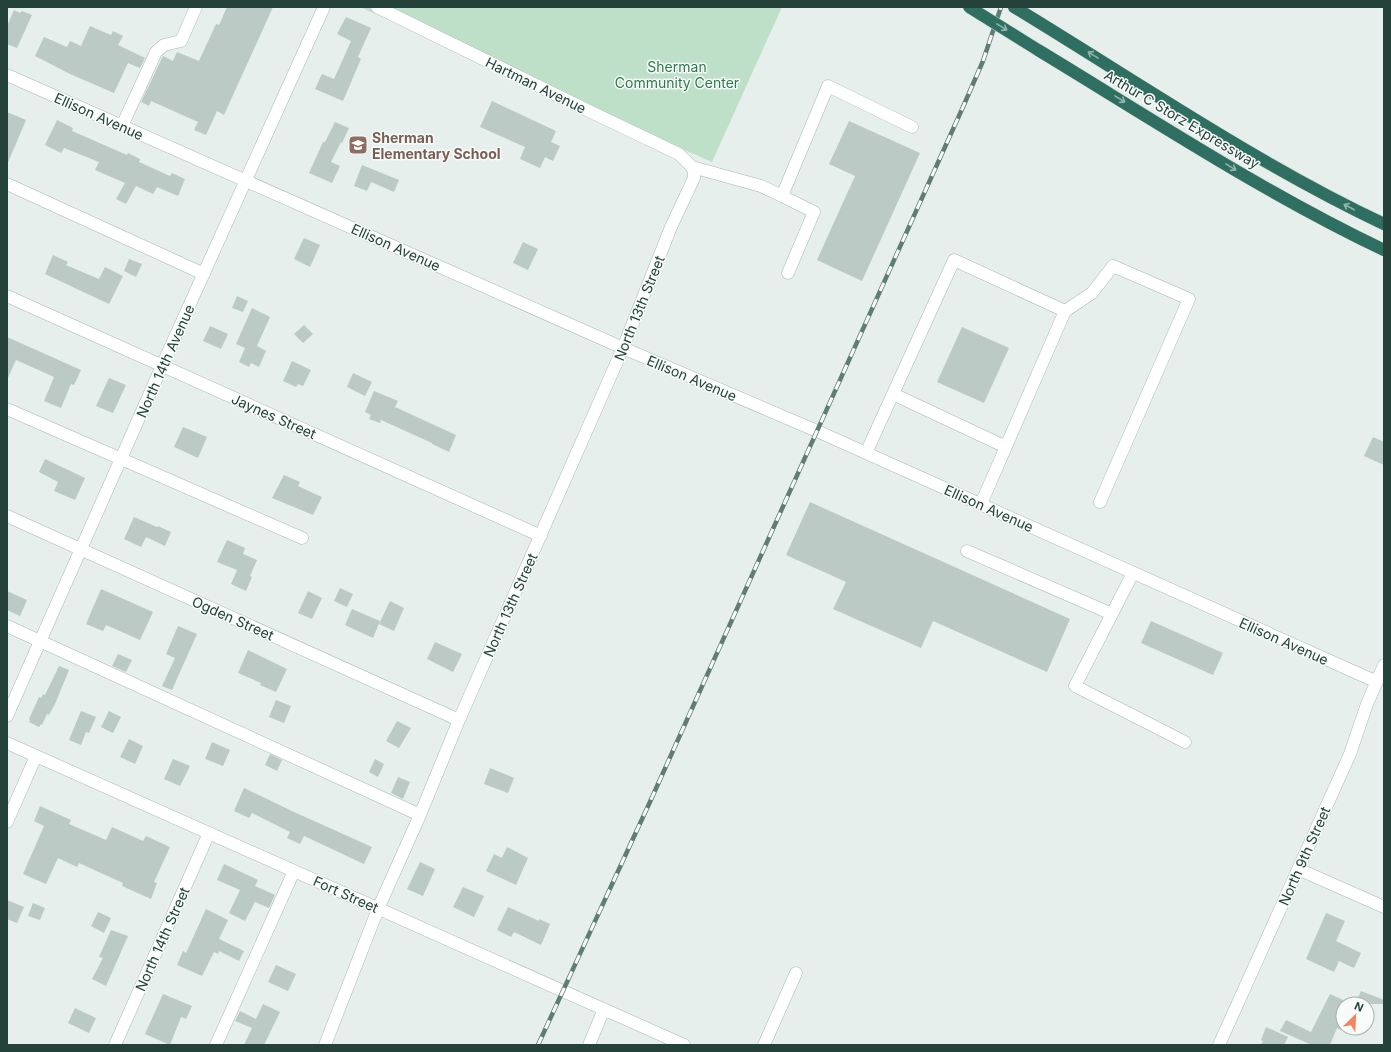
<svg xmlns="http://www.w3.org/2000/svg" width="1391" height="1052" font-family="Inter,sans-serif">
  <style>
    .green { fill: #bfe0c8 }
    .building { fill: #bbcac4 }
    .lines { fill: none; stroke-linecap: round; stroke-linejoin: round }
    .minor-casing { stroke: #a8b8b2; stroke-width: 13 }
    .highway-casing { stroke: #c2cac8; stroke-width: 13 }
    .minor { stroke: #fff; stroke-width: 12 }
    .highway { stroke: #2f6f62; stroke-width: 12 }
    .rail-casing { stroke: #5f7d75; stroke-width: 4.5 }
    .rail { stroke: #f7fbf9; stroke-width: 3; stroke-dasharray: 9; stroke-linecap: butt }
    .highway-bridge-casing { stroke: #c2cac8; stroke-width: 13; stroke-linecap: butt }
    .highway-bridge { stroke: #2f6f62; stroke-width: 12 }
    .oneway { stroke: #93b5ae }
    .labels { text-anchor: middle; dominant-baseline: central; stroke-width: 3; stroke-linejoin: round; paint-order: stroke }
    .park-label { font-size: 14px; fill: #2d7a4b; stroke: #f7fbf9 }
    .street-label { font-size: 14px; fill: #24423a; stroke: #f7fbf9 }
    .education-label { font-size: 14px; font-weight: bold; fill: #785e54; stroke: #f7fbf9; text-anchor: start }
  </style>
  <rect width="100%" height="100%" fill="#e6efeb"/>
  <!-- green -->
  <path class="green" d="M 360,7 L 782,7 L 712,162 Z"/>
  <!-- building -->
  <path class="building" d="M 227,7 L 273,7 L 224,115 L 217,111 L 206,135 L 194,130 L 198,122 L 151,101 L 149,106 L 141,102 L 163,56 L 173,61 L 177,52 L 199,61 L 216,24 L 219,25 Z
    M 14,10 L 20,13 L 22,11 L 32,15 L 17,48 L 7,44 L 7,26 Z
    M 346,17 L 371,28 L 358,57 L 361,59 L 343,101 L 315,89 L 322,74 L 334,79 L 351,41 L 337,34 Z
    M 90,26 L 111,35 L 113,31 L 123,36 L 118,45 L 145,58 L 140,68 L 128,63 L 114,93 L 70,74 L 35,56 L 44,37 L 67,47 L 70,41 L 81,46 Z
    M 492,101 L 556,131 L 551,142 L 560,146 L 553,161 L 545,157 L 540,168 L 520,159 L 525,147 L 480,127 Z
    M 7,112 L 26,120 L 7,165 Z
    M 57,120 L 73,128 L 72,131 L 127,155 L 128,153 L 140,159 L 139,162 L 170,176 L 172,173 L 185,179 L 178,196 L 157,187 L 153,194 L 136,186 L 126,204 L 116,199 L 125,183 L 95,170 L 99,162 L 64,148 L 61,153 L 45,145 Z
    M 849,121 L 920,153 L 862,281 L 817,260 L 855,176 L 829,164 Z
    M 335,122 L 349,128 L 342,143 L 341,142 L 331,162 L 340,166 L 332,183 L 309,173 L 323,142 L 325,142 Z
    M 362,165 L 399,180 L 394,192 L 371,182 L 367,191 L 354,186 Z
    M 304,238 L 320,245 L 310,267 L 294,259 Z
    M 523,242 L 538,249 L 528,270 L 513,263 Z
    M 53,255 L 68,262 L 66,265 L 99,279 L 105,267 L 123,276 L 109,304 L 45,274 Z
    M 129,259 L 142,264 L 136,277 L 124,271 Z
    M 237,296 L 248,301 L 243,312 L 232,308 Z
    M 252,308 L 270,317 L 257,346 L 266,351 L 259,367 L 251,363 L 249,367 L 239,362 L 245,348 L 236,344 Z
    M 304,325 L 313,334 L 303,343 L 294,334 Z
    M 210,326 L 228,334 L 221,349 L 203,341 Z
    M 962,327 L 1009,348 L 984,403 L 937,382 Z
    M 7,337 L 81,370 L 74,385 L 71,384 L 61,408 L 44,401 L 54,377 L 16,360 L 7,380 Z
    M 292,361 L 311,370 L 303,386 L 298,384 L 296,387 L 283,381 Z
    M 353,373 L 372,382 L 365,396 L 347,387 Z
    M 109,378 L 126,385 L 113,413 L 96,406 Z
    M 374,391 L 398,401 L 395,407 L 456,435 L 449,452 L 432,444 L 432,443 L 381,420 L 380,423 L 369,419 L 371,415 L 365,412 Z
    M 183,427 L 207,437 L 198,458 L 174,447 Z
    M 1373,437 L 1384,442 L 1384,465 L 1364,456 Z
    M 45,459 L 85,478 L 75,500 L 54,491 L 58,482 L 39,472 Z
    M 284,475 L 300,482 L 298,486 L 322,497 L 313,515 L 272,498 Z
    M 810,502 L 1070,619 L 1047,672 L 933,621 L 921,648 L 833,609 L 846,582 L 786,555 Z
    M 134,517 L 157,527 L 158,526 L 171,532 L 165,546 L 146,537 L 141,547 L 124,539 Z
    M 227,540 L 245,548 L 243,554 L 257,560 L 250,576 L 252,577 L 246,591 L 231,584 L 237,570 L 217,562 Z
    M 340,588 L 353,594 L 347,607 L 334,601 Z
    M 101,589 L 153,612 L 140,640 L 106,625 L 103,631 L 86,624 Z
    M 7,591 L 27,600 L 20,616 L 7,610 Z
    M 308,591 L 322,598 L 312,619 L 298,613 Z
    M 390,601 L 404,608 L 394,631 L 379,624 Z
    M 352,609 L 380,621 L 373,638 L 345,625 Z
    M 1151,621 L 1223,653 L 1213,675 L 1141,643 Z
    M 178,626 L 197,634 L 172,690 L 162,686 L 175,658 L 166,654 Z
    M 435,642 L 462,654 L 453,672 L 427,659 Z
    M 248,650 L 287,669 L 276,692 L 260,685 L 261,683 L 238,673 Z
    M 118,654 L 132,660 L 126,672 L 112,666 Z
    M 59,666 L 69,670 L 55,704 L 49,715 L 47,714 L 42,725 L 41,724 L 39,727 L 29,722 L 30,720 L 29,719 L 39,697 L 41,698 L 43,694 L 45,695 Z
    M 276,700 L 291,706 L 284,723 L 269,717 Z
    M 81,711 L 96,717 L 89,733 L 86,732 L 81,745 L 69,740 Z
    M 109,711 L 121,717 L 113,733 L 101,727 Z
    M 397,721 L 411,728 L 399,748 L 386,741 Z
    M 129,739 L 143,746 L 135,764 L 120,757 Z
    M 212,742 L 230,750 L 223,766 L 205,759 Z
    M 270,754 L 282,760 L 277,771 L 265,765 Z
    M 173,759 L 190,766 L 180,786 L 164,779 Z
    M 375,759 L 384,764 L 378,777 L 369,772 Z
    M 490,768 L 514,778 L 508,793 L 484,784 Z
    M 398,777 L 410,782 L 403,799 L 391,793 Z
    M 244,788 L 294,812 L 372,847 L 364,864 L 304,836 L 300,844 L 287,838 L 290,832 L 252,813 L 249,818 L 234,811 Z
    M 40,806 L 71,820 L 69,824 L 106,840 L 112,827 L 143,841 L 146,836 L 170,847 L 154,882 L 157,883 L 151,899 L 122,886 L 123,883 L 79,863 L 77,867 L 58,858 L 46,884 L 23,874 L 44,826 L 34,821 Z
    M 507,847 L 528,858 L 516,885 L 486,871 L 494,854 L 502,858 Z
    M 420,862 L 435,869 L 423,896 L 407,889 Z
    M 224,864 L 258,880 L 255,886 L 275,895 L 269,908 L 255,902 L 245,921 L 229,913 L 240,890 L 217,880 Z
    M 463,887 L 484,896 L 474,917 L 453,907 Z
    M 7,900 L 24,907 L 17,923 L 7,919 Z
    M 33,903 L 45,908 L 40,920 L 28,916 Z
    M 508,907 L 539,921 L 539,919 L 550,924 L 541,945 L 514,932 L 511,937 L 497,930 Z
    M 206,909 L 228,920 L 219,939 L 244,951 L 239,961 L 219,951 L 218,954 L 214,952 L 202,976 L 177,965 L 183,951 L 186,953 Z
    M 98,912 L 111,918 L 104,933 L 91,926 Z
    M 1326,913 L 1345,921 L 1336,941 L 1361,953 L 1354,968 L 1339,961 L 1334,972 L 1306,959 Z
    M 111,930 L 128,936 L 106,986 L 92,979 L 103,958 L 99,957 Z
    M 276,965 L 296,974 L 288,991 L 268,982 Z
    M 1361,991 L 1384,1000 L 1384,1004 L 1355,1004 Z
    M 163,994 L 192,1006 L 186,1019 L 181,1017 L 170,1045 L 145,1034 Z
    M 1330,994 L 1343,1000 L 1343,1031 L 1337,1028 L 1330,1045 L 1312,1045 L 1280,1031 L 1286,1020 L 1311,1032 Z
    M 263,1004 L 280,1012 L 264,1045 L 244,1045 L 252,1028 L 235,1021 L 240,1011 L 256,1019 Z
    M 75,1008 L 96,1018 L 89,1033 L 68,1023 Z
    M 1266,1027 L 1288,1037 L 1284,1045 L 1261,1045 L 1263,1041 L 1261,1040 Z"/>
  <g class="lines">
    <!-- minor casing -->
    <g class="minor-casing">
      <path id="minor" d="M 7,75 L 623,348 L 817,431 L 1377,682
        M 122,126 L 156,52 L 164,45 L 181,41 L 196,7
        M 692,167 L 761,186 L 782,196 L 828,86 L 912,127
        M 7,184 L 204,274
        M 782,196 L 814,212 L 788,273
        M 7,296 L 541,536
        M 1065,311 L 1092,293 L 1113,266 L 1189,299 L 1100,502
        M 893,394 L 1006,447
        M 7,409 L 302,538
        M 866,453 L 954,260 L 1065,311 L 981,504
        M 7,516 L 459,720
        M 967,551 L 1112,614
        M 1133,573 L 1075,686 L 1185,742
        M 7,626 L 420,815
        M 7,716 L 162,366 L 324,7
        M 7,743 L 684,1045
        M 7,822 L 36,756
        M 1298,869 L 1384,907
        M 115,1045 L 209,833
        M 216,1045 L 294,871
        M 325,1045 L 378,909 L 420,815 L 459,720 L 623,348 L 671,227 L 694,178 L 694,172 L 692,167 L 679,154 L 591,112 L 377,7
        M 589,1045 L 604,1009
        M 764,1045 L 796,973
        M 1219,1045 L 1350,754 L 1367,704 L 1384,665"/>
    </g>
    <!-- highway casing -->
    <g class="highway-casing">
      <path id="highway" d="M 1014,7 C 1136,81 1255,163 1384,224
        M 1038,50 C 1152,119 1264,193 1384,250"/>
    </g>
    <!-- minor -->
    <use href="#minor" class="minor"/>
    <!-- highway -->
    <use href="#highway" class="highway"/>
    <!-- rail casing -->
    <g class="rail-casing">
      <path id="rail" d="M 538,1045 L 649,804 L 963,107 L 983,61 L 1001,7"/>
    </g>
    <!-- rail -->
    <use href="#rail" class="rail"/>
    <!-- highway-bridge casing -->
    <g class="highway-bridge-casing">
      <path id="highway-bridge" d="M 969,7 L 1038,50"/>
    </g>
    <!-- highway-bridge -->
    <use href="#highway-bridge" class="highway-bridge"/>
  </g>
  <!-- one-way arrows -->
  <defs><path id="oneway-shaft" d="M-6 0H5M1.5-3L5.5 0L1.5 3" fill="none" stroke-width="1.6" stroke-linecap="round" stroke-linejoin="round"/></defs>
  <g class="oneway">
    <use href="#oneway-shaft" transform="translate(1002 27) rotate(31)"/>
    <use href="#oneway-shaft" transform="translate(1093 55) rotate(-148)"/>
    <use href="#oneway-shaft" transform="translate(1120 99) rotate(31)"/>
    <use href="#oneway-shaft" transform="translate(1231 167) rotate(31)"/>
    <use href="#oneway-shaft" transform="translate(1349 207) rotate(-152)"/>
  </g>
  <!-- icons -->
  <defs>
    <g id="school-square" transform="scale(1)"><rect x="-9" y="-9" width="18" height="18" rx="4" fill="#8d6e63" stroke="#f7fbf9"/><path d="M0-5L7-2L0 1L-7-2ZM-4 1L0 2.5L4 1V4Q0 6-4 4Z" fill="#fff"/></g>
  </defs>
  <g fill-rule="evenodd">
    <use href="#school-square" x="358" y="145"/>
  </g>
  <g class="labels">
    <!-- park labels -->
    <g class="park-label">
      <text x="677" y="66">Sherman<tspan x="677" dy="16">Community Center</tspan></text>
    </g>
    <!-- street labels -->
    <g class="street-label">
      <text transform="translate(536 85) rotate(26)">Hartman Avenue</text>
      <text transform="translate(99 116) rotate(24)">Ellison Avenue</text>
      <text transform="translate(1182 119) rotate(31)">Arthur C Storz Expressway</text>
      <text transform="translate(396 247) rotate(24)">Ellison Avenue</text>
      <text transform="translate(639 308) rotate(-68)">North 13th Street</text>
      <text transform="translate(165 361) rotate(-66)">North 14th Avenue</text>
      <text transform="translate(692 378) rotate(23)">Ellison Avenue</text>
      <text transform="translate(274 416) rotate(24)">Jaynes Street</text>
      <text transform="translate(989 508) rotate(24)">Ellison Avenue</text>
      <text transform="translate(510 605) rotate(-66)">North 13th Street</text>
      <text transform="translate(233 618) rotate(24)">Ogden Street</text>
      <text transform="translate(1284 641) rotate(24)">Ellison Avenue</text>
      <text transform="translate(1304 856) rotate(-66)">North 9th Street</text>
      <text transform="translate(346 894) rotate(24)">Fort Street</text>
      <text transform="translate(162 939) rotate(-66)">North 14th Street</text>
    </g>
    <!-- education labels -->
    <g class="education-label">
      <text x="372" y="137">Sherman<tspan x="372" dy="16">Elementary School</tspan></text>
    </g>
  </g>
  <!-- border -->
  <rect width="1391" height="1052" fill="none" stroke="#24423a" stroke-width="16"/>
  <!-- north arrow -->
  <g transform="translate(1355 1016) rotate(24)"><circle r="19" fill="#f7fbf9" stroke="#a3b1ad"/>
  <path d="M0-3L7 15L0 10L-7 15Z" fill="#f4845f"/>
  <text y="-6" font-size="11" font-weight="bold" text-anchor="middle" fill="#24423a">N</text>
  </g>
</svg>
